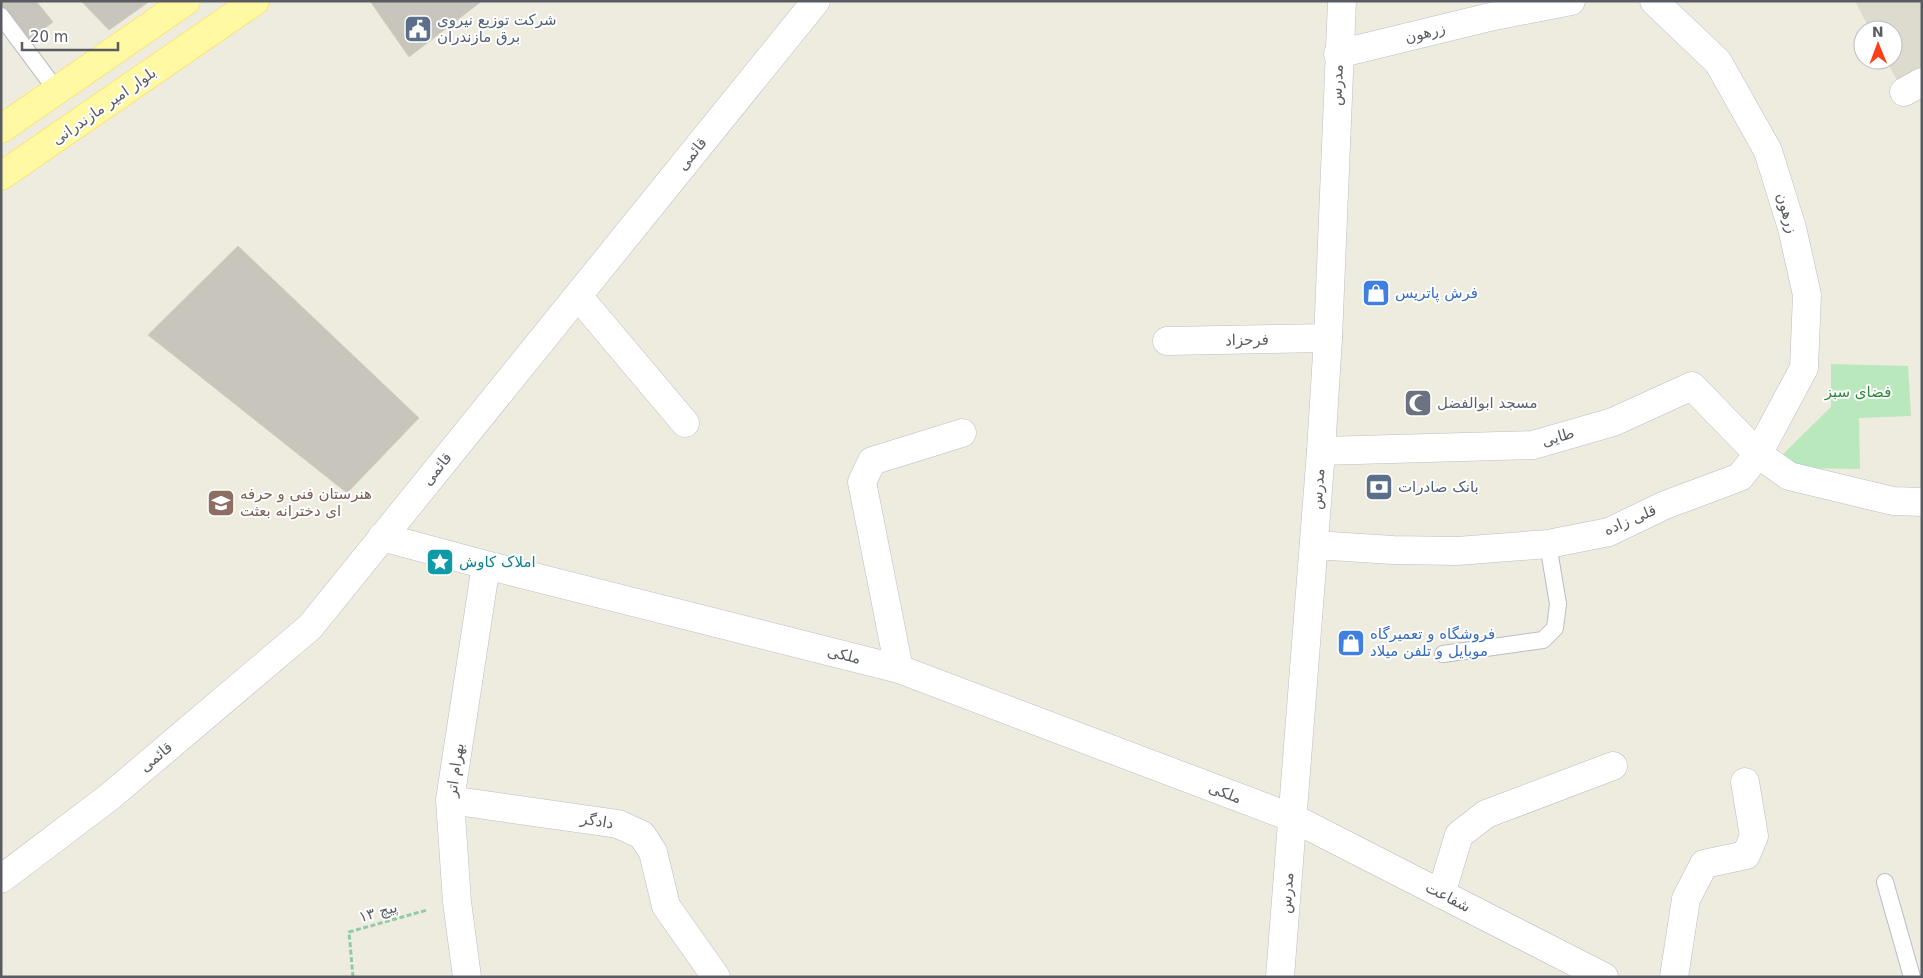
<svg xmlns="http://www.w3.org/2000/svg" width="1923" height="978" font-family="'DejaVu Sans','Noto Sans Arabic',sans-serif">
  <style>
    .education { fill: #dddbce }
    .green { fill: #b9e8bd }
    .building { fill: #c8c5bc; stroke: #d3cebd }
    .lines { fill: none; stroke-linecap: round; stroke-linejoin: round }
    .service-casing { stroke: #babdc3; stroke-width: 18 }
    .minor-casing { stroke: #babdc3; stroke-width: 29 }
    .secondary-casing { stroke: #bbbec5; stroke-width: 29 }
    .primary-casing { stroke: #ffdc47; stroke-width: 29 }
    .path { stroke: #91caa6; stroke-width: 3; stroke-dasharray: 5 2.5; stroke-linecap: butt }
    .service { stroke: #fff; stroke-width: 16 }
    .minor { stroke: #fff; stroke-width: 28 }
    .secondary { stroke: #fff; stroke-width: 28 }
    .primary { stroke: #fff9a3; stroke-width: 28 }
    .labels { text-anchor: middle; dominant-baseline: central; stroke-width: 4; stroke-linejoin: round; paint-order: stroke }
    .service-label { font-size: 15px; fill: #4e5e75; stroke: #fff; text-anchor: start }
    .street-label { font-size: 15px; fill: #585c62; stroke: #fff }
    .shop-label { font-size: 15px; fill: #366cbe; stroke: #fff; text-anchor: start }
    .park-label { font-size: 15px; fill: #2c8738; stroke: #fff }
    .worship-label { font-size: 15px; fill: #5b616d; stroke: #fff; text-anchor: start }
    .education-label { font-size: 15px; fill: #785e54; stroke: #fff; text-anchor: start }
    .culture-label { font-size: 15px; fill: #0d838f; stroke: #fff; text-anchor: start }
  </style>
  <rect width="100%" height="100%" fill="#eeecdf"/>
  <!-- education -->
  <path class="education" d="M 1855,1 L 1922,1 L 1922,71 L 1899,84 L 1886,60 L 1893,60 L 1893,30 L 1870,30 Z"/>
  <!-- green -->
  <path class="green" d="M 1831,364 L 1908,366 L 1911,416 L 1859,418 L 1860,469 L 1791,468 L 1783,454 L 1831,407 Z"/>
  <!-- building -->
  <path class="building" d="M 1,1 L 36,1 L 53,22 L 24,44 L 1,13 Z
    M 81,1 L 150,1 L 109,30 Z
    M 370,1 L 482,1 L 409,57 Z
    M 238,246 L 419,418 L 347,493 L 148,335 Z"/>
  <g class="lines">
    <!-- service casing -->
    <g class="service-casing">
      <path id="service" d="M 1,16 L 57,91
        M 1443,654 L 1543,640 L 1555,628 L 1558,604 L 1548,544
        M 1885,882 L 1912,977"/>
    </g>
    <!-- minor casing -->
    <g class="minor-casing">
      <path id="minor" d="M 1338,54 L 1494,16 L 1571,1
        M 1904,92 L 1922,82
        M 578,296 L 685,423
        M 1167,341 L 1328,338
        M 1321,451 L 1533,445 L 1613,422 L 1692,386 L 1758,454 L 1789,476 L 1893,501 L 1922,502
        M 382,537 L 486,565 L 899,669 L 1293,818 L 1604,977
        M 1314,545 L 1393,550 L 1457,551 L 1548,544 L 1609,532 L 1665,505 L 1740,477 L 1758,454 L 1804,368 L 1807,295 L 1792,228 L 1768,151 L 1718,62 L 1654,1
        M 899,669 L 862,482 L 872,461 L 962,433
        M 450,800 L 618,824 L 642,835 L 653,852 L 666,906 L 716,977
        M 1,879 L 108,798 L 310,627 L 816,1
        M 1441,894 L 1459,835 L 1486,814 L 1613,766
        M 467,977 L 457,902 L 450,800 L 486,565
        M 1674,977 L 1686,899 L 1704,864 L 1746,855 L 1754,836 L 1745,782"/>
    </g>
    <!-- secondary casing -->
    <g class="secondary-casing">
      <path id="secondary" d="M 1280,977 L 1321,451 L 1328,338 L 1342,1"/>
    </g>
    <!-- primary casing -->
    <g class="primary-casing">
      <path id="primary" d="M 1,129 L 186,1
        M 1,176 L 255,1"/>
    </g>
    <!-- path -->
    <path class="path" d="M 353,977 L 349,932 L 427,910"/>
    <!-- service -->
    <use href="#service" class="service"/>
    <!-- minor -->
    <use href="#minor" class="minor"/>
    <!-- secondary -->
    <use href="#secondary" class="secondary"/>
    <!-- primary -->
    <use href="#primary" class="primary"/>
  </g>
  <!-- icons -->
  <defs>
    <g id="civic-square" transform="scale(1.4375)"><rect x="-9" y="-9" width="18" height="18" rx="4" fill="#5c6f8a" stroke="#fff"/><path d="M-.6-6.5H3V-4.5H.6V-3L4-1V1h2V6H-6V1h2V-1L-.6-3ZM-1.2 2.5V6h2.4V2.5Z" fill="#fff"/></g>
    <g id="shop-square" transform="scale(1.4375)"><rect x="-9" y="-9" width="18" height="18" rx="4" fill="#3f7fe0" stroke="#fff"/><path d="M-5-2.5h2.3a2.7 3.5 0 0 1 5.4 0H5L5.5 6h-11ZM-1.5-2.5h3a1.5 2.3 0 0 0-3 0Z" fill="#fff"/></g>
    <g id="mosque-square" transform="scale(1.4375)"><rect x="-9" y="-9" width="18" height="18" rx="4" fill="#6b7280" stroke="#fff"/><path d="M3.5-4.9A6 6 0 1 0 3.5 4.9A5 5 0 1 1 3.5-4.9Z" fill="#fff"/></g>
    <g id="bank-square" transform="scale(1.4375)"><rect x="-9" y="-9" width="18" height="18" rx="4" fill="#5c6f8a" stroke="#fff"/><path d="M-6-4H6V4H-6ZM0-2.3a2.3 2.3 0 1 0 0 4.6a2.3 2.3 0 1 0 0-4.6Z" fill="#fff"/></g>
    <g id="school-square" transform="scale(1.4375)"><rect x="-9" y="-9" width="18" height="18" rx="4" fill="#8d6e63" stroke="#fff"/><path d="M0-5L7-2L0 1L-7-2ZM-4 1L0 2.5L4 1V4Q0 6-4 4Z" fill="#fff"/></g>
    <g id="sight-square" transform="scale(1.4375)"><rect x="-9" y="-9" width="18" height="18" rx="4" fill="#0f9aa8" stroke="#fff"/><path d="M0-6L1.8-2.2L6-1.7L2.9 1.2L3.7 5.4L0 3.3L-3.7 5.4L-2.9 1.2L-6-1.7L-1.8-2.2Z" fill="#fff"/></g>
  </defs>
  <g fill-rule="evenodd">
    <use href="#civic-square" x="418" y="29"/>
    <use href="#shop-square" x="1376" y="293"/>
    <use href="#mosque-square" x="1418" y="403"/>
    <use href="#bank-square" x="1379" y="487"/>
    <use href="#school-square" x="221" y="503"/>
    <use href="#sight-square" x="440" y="562"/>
    <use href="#shop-square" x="1351" y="643"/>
  </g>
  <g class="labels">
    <!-- service labels -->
    <g class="service-label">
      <text x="437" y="20">شرکت توزیع نیروی<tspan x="437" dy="17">برق مازندران</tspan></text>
      <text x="1398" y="487">بانک صادرات</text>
    </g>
    <!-- street labels -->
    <g class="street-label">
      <text transform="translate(1425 33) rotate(-14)">زرهون</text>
      <text transform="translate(1337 85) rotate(-88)">مدرس</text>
      <text transform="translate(104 106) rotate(-35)">بلوار امیر مازندرانی</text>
      <text transform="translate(692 154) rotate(-51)">قائمی</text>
      <text transform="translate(1787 213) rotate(74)">زرهون</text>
      <text transform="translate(1247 340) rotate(-1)">فرحزاد</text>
      <text transform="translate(1558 437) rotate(-16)">طایی</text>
      <text transform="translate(437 469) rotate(-51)">قائمی</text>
      <text transform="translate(1318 489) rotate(-86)">مدرس</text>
      <text transform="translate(1630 520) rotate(-23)">قلی زاده</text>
      <text transform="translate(844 655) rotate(14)">ملکی</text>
      <text transform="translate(156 757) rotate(-40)">قائمی</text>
      <text transform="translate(455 770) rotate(-82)">بهرام اتر</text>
      <text transform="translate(1225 793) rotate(21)">ملکی</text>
      <text transform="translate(597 821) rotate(9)">دادگر</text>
      <text transform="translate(1287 893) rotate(-86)">مدرس</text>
      <text transform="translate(1448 897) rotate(27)">شفاعت</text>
      <text transform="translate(378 912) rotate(-16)">۱۳ پیچ</text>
    </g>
    <!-- shop labels -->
    <g class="shop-label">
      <text x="1395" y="293">فرش پاتریس</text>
      <text x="1370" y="634">فروشگاه و تعمیرگاه<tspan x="1370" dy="17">موبایل و تلفن میلاد</tspan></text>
    </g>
    <!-- park labels -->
    <g class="park-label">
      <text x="1858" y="392">فضای سبز</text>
    </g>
    <!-- worship labels -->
    <g class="worship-label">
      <text x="1437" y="403">مسجد ابوالفضل</text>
    </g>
    <!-- education labels -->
    <g class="education-label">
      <text x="240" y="494">هنرستان فنی و حرفه<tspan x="240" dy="17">ای دخترانه بعثت</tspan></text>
    </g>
    <!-- culture labels -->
    <g class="culture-label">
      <text x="459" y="562">املاک کاوش</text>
    </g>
  </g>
  <!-- border -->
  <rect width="1923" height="978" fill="none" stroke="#585c62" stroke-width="5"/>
  <!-- north arrow -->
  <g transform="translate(1878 45) rotate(359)"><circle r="24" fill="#ffffff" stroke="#bcbec0"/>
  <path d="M0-4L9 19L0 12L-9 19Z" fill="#fb3f18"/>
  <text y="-8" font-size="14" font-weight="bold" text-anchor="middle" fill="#585c62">N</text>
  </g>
  <!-- scale -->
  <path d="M22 42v8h96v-8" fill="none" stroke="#585c62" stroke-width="2.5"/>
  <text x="30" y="42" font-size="15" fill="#585c62" stroke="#ffffff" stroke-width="4" paint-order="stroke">20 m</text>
</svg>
